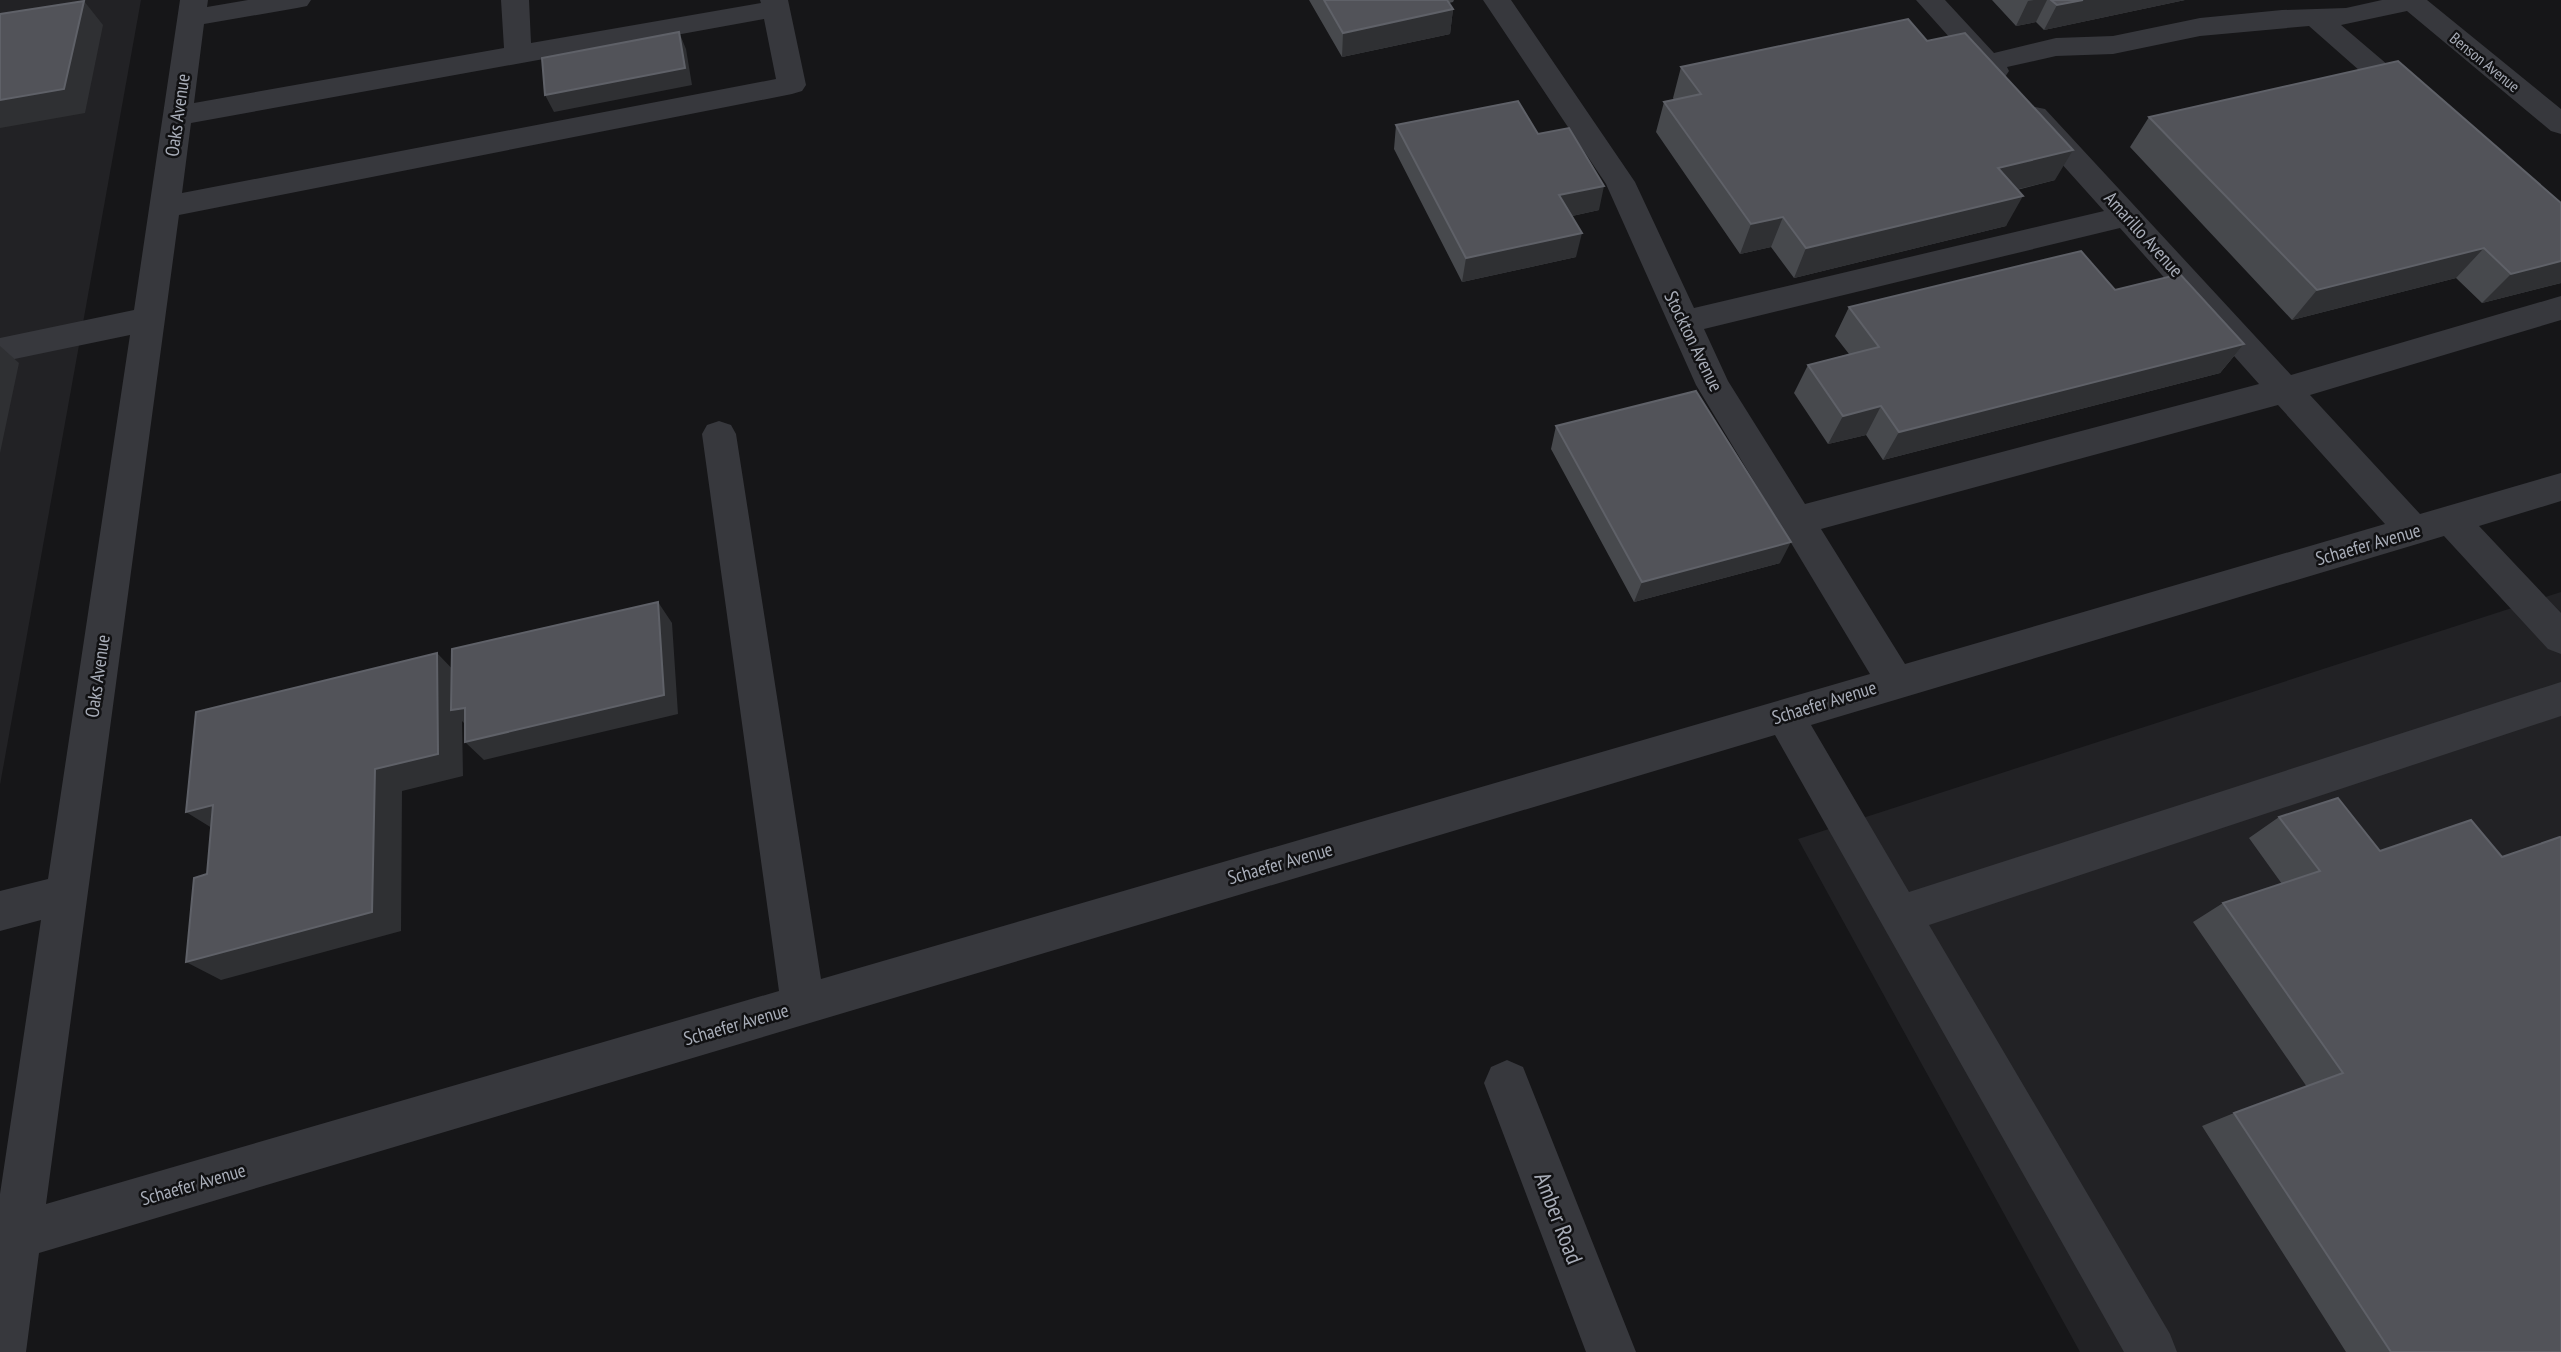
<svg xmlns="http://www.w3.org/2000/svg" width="2561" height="1352" font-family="'PT Sans Narrow',sans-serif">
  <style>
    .built { fill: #222225 }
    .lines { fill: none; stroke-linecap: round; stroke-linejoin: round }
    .minor { fill: #37383d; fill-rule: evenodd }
    .wall { fill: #47494d }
    .shaded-wall { fill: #2f3033 }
    .building { fill: #525359; stroke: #5f6168; stroke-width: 2 }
    .labels { text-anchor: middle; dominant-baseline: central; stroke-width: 5; stroke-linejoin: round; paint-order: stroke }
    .far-street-label { font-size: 16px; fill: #a8adb8; stroke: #111113 }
    .street-label { font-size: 19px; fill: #a8adb8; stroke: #111113 }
    .near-street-label { font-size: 23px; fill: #a8adb8; stroke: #111113 }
  </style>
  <rect width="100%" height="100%" fill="#161618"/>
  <!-- built -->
  <path class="built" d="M 0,0 L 141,0 L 0,785 Z
    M 2561,592 L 2561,1352 L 2080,1352 L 1798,839 Z"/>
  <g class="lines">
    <!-- minor -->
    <path class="minor" d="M 180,0 L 208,0 L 207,7 L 248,0 L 311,0 L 307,6 L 297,8 L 204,24 L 194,103 L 504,48 L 501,0 L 529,0 L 531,43 L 761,3 L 760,0 L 788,0 L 806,85 L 802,91 L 792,94 L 179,215 L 46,1204 L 779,991 L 702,434 L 707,425 L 719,421 L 731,425 L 736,434 L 821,979 L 1870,674 L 1696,385 L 1606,184 L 1483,0 L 1511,0 L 1635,182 L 1694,308 L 2104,211 L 2025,123 L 2020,116 L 2025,109 L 2035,107 L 2045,109 L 2291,375 L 2561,296 L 2561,320 L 2310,395 L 2420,514 L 2561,473 L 2561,501 L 2479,526 L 2561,613 L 2561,654 L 2548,649 L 2444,536 L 1811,725 L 1909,892 L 2561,682 L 2561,716 L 1929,925 L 2170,1334 L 2177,1352 L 2124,1352 L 1775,735 L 39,1253 L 26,1352 L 0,1352 L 0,1194 L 41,920 L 0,931 L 0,891 L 48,879 L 130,335 L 0,362 L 0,338 L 134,310 ZM 764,19 L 776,79 L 182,193 L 191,123 ZM 2120,228 L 2259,384 L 1805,504 L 1728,381 L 1704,329 ZM 2278,405 L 2385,524 L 1905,664 L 1821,529 Z
      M 1916,0 L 1945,0 L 1994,53 L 2056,38 L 2113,36 L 2200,18 L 2282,10 L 2346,8 L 2382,0 L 2427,0 L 2561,109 L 2561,134 L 2551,131 L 2407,11 L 2341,25 L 2422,94 L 2426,101 L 2422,108 L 2412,110 L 2402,108 L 2309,26 L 2200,36 L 2113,54 L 2056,56 L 2007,67 L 2009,71 L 2005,77 L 1995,80 L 1985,77 Z
      M 1507,1060 L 1523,1067 L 1636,1352 L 1586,1352 L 1484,1083 L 1491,1067 Z"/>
  </g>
  <!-- wall -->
  <path class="wall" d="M 1309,0 L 1454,0 L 1453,2 L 1449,3 L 1453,9 L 1450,34 L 1342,57 Z
    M 1992,0 L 2185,0 L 2044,30 L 2036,22 L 2016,26 Z
    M 1927,41 L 2055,180 L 2017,190 L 2006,226 L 1794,278 L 1771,247 L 1740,254 L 1656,132 L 1664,102 L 1674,100 L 1673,98 L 1681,67 Z
    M 2398,61 L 2561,283 L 2482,303 L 2456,278 L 2292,320 L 2130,147 L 2149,117 Z
    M 1396,125 L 1538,134 L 1599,210 L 1572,216 L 1576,257 L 1462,282 L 1394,149 Z
    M 2115,290 L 2244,344 L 2220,373 L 1883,460 L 1866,435 L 1828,444 L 1794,393 L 1808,365 L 1849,354 L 1835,336 L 1849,307 Z
    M 1556,426 L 1780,563 L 1634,602 L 1551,449 Z
    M 2338,798 L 2561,1352 L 2346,1352 L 2202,1126 L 2234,1113 L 2307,1087 L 2193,922 L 2223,903 L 2282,884 L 2249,838 L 2279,817 Z"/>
  <!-- shaded-wall -->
  <path class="shaded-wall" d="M 2034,0 L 2047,0 L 2036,22 L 2016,26 L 2028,1 Z
    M 2083,0 L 2185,0 L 2044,30 L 2057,5 Z
    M 84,1 L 103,25 L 85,113 L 0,128 L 0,100 Z
    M 1453,9 L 1450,34 L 1342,57 L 1343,33 Z
    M 679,32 L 686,49 L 692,85 L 554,112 L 545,95 Z
    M 2073,150 L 2055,180 L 1982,198 L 1998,168 Z
    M 1604,186 L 1599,210 L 1554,220 L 1559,195 Z
    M 2023,196 L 2006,226 L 1794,278 L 1806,248 Z
    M 1783,217 L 1771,247 L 1740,254 L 1751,224 Z
    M 1582,233 L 1576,257 L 1462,282 L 1466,258 Z
    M 2484,248 L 2456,278 L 2292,320 L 2317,290 Z
    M 2561,261 L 2561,283 L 2482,303 L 2511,274 Z
    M 2244,344 L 2220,373 L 1883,460 L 1899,432 Z
    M 0,346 L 19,363 L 0,453 Z
    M 1881,406 L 1866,435 L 1828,444 L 1843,416 Z
    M 1791,542 L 1780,563 L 1634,602 L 1642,582 Z
    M 658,602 L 672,623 L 678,714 L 484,760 L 465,742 Z
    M 437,653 L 461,678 L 465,708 L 470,729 L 462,721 L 463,776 L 402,791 L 401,931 L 221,980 L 186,962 L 375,769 Z
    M 213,805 L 220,833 L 186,812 Z"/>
  <!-- building -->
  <path class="building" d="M 1324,0 L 1447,0 L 1453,9 L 1343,33 Z
    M 2051,0 L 2083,0 L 2057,5 Z
    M 84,1 L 64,89 L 0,100 L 0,14 Z
    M 1908,19 L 1927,41 L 1965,33 L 2073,150 L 1998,168 L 2023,196 L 1806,248 L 1783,217 L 1751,224 L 1664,102 L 1701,94 L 1681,67 Z
    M 679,32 L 685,68 L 545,95 L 542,58 Z
    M 2398,61 L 2561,203 L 2561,261 L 2511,274 L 2484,248 L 2317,290 L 2149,117 Z
    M 1518,101 L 1538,134 L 1569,128 L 1604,186 L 1559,195 L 1582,233 L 1466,258 L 1396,125 Z
    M 2081,251 L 2115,290 L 2180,274 L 2244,344 L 1899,432 L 1881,406 L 1843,416 L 1808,365 L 1879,347 L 1849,307 Z
    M 1696,391 L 1791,542 L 1642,582 L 1556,426 Z
    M 658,602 L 664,695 L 465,742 L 465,708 L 451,710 L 452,649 Z
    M 437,653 L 438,754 L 375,769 L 372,912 L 186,962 L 194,878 L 207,874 L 213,805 L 186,812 L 196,712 Z
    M 2338,798 L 2380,851 L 2471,820 L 2502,857 L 2560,837 L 2561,838 L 2561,1352 L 2391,1352 L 2234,1113 L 2343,1073 L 2223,903 L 2320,871 L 2279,817 Z"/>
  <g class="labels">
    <!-- far-street labels -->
    <g class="far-street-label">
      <text transform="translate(2485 62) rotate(39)">Benson Avenue</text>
    </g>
    <!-- street labels -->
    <g class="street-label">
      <text transform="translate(177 115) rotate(-82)">Oaks Avenue</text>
      <text transform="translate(2144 234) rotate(48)">Amarillo Avenue</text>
      <text transform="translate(1694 341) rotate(64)">Stockton Avenue</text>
      <text transform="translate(2368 544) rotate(-16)">Schaefer Avenue</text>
      <text transform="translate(97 676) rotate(-82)">Oaks Avenue</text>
      <text transform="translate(1824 702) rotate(-17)">Schaefer Avenue</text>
      <text transform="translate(1280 863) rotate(-16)">Schaefer Avenue</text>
      <text transform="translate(736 1024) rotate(-16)">Schaefer Avenue</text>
      <text transform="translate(193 1184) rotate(-16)">Schaefer Avenue</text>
    </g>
    <!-- near-street labels -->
    <g class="near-street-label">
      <text transform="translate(1559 1218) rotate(69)">Amber Road</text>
    </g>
  </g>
</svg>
